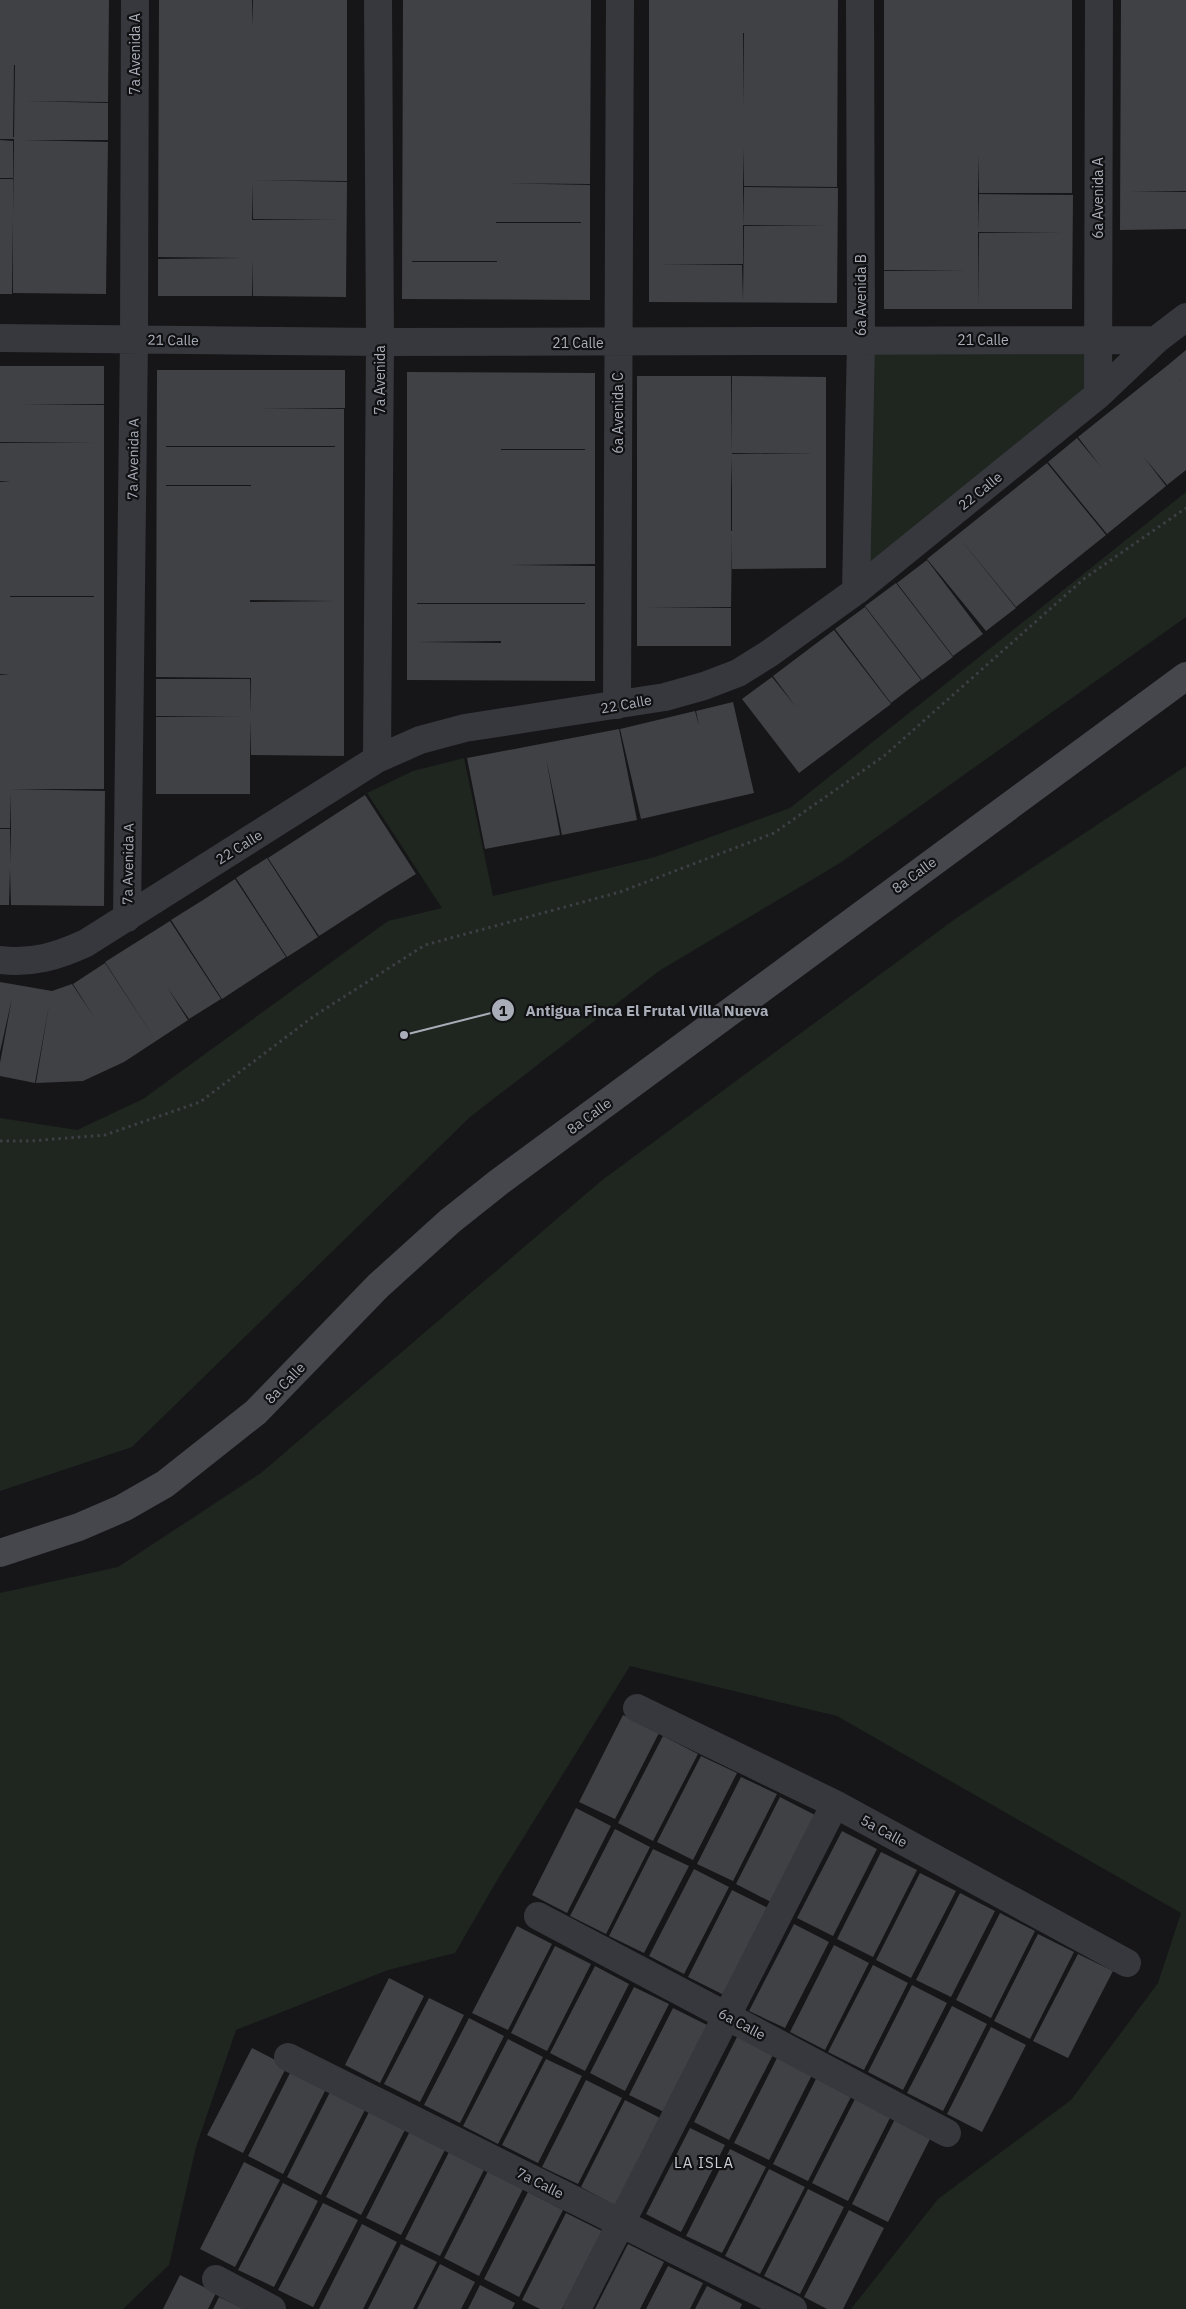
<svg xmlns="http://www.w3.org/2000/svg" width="1186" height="2309" font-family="'IBM Plex Sans',sans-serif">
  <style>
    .green { fill: #1e261f }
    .building { fill: #404145; fill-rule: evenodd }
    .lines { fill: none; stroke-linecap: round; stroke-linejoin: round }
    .path { stroke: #3d3f44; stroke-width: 3; stroke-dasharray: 2.5 4; stroke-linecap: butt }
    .street { stroke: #37383d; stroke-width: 28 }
    .secondary { stroke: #45474d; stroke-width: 28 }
    .labels { text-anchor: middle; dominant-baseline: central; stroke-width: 4.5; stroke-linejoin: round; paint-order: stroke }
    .street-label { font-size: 14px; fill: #a8adb8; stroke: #111113 }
    .neighbourhood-label { font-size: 15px; letter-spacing: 1px; fill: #c9ccd4; stroke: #111113 }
    .leader { fill: none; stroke: #a8adb8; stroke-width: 2 }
    .callout-dot { fill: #a8adb8; stroke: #111113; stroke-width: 2 }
    .mark-label { font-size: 15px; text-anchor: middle; font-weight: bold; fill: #111 }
    .callout-label { font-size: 15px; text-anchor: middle; font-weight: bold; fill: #a8adb8; stroke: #111113; stroke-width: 4.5; stroke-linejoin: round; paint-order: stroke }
  </style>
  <rect width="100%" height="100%" fill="#161618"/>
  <!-- green -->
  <path class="green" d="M 1098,340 L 1098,395 L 856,591 L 861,341 Z
    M 1186,492 L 1186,617 L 840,863 L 659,971 L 470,1117 L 132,1447 L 0,1491 L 0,1118 L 77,1130 L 143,1099 L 388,921 L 442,908 L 367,793 L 413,771 L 464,758 L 493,896 L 655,857 L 790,808 Z
    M 1186,766 L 1186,2309 L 851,2309 L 938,2199 L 1071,2100 L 1158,1983 L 1181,1913 L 837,1716 L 630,1666 L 499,1877 L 455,1953 L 388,1970 L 236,2030 L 196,2147 L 169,2265 L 123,2309 L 0,2309 L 0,1593 L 118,1567 L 261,1473 L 601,1181 L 955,919 Z"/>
  <!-- building -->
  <path class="building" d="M 0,0 L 109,0 L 108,102 L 25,101 L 108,103 L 108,140 L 24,140 L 108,142 L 106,294 L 13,293 L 13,219 L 12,294 L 0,294 L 0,179 L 13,179 L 13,215 L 14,139 L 0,139 ZM 15,65 L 14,137 L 13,137 L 14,65 Z
    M 159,0 L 252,0 L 253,27 L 253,0 L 347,0 L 347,181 L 252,180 L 347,182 L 346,297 L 253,296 L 252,260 L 252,296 L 158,296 L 158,259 L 242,258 L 158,257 ZM 252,183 L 253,219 L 337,220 L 252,220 Z
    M 403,0 L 591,0 L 590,184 L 496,183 L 590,185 L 590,300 L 402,299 ZM 496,222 L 581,222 L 581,223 L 496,223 ZM 412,261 L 497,261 L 497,262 L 412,262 Z
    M 649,0 L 838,0 L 837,187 L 744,186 L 743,148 L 743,264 L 659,264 L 742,265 L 743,300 L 744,226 L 829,226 L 743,225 L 744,187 L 838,188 L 837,303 L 649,302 ZM 743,33 L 744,33 L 743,107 Z
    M 884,0 L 1072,0 L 1072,193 L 979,193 L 978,155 L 978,307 L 979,233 L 1063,233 L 978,232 L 979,194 L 1073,195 L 1072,309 L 884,309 L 884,271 L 968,271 L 884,270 Z
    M 1121,0 L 1186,0 L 1186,191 L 1130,192 L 1186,192 L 1186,229 L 1120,230 Z
    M 0,140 L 13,141 L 13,178 L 0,178 Z
    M 1186,350 L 1186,470 L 1167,485 L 1143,456 L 1166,486 L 1107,534 L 1048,462 L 1077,438 L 1101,467 L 1078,437 L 1168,365 L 1181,381 L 1168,365 Z
    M 0,366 L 104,366 L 104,404 L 21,404 L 104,405 L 104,789 L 10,789 L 105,791 L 104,906 L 11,905 L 10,869 L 9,905 L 0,905 L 0,829 L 10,829 L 10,865 L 11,828 L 10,792 L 10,828 L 0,828 L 0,675 L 10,674 L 0,674 L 0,482 L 11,481 L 0,481 L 0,443 L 95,442 L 0,442 ZM 10,596 L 94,596 L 94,597 L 10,597 Z
    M 157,370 L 345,370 L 345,408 L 261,408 L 344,409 L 344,756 L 251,755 L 250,719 L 250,794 L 156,794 L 156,717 L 240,717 L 156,716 L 156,679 L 250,679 L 250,715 L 251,678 L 156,677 ZM 166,446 L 335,446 L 335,447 L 166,447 ZM 166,485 L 251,485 L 251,486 L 166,486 ZM 250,600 L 334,601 L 250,602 Z
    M 407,372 L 595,373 L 595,564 L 511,565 L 595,566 L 595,681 L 407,680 ZM 501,449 L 585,449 L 585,450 L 501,450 ZM 417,603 L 585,603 L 585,604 L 417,604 ZM 501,641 L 501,643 L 417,642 Z
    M 637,376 L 731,376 L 732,454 L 816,454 L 732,453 L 732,376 L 826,377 L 826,568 L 732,569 L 732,533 L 731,607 L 647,607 L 731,608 L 731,646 L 637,646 ZM 732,456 L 732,531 L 731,531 L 731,491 Z
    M 1047,463 L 1106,535 L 1016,607 L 957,535 Z
    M 957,535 L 1016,608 L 986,631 L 927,559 Z
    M 927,560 L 983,634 L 953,656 L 897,583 Z
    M 896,583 L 953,657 L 922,680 L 865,606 Z
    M 865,607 L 921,680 L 891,703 L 835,629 Z
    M 834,630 L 891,704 L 799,773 L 742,699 L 772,677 L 796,707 L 773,676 Z
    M 733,702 L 754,793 L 641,819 L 620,729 L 695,711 L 699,726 L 696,711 Z
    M 619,729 L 637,820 L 562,835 L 546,758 L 560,835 L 485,849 L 467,758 Z
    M 365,795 L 416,874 L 384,894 L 374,878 L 384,894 L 319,936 L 268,858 Z
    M 267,858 L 318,937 L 287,957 L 236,878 Z
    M 235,879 L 286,957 L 222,999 L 171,920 L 203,900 L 224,933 L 203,900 Z
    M 170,921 L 221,999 L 189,1019 L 167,987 L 188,1020 L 156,1041 L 105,962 Z
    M 105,963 L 156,1041 L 124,1062 L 83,1081 L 36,1083 L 49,1005 L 35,1083 L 0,1076 L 0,1063 L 12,998 L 0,1052 L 0,982 L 52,991 L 72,984 L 94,1017 L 73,984 Z
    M 623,1715 L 659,1733 L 615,1819 L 579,1802 Z
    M 663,1736 L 698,1754 L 653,1841 L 618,1823 Z
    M 701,1756 L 737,1773 L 693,1860 L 657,1842 Z
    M 741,1777 L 777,1794 L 733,1881 L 697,1864 Z
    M 780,1797 L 815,1815 L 771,1902 L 736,1884 Z
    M 576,1808 L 611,1826 L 567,1913 L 532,1895 Z
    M 615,1829 L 650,1847 L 606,1934 L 570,1916 Z
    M 842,1831 L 877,1849 L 833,1936 L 797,1918 Z
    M 653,1849 L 689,1866 L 644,1953 L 609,1936 Z
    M 881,1852 L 917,1870 L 873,1957 L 837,1939 Z
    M 694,1869 L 729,1887 L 684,1974 L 649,1956 Z
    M 920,1873 L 956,1891 L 911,1978 L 876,1960 Z
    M 732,1890 L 768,1908 L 724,1995 L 688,1977 Z
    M 960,1893 L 995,1911 L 951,1997 L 916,1980 Z
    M 1000,1913 L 1035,1931 L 991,2018 L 956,2000 Z
    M 794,1924 L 829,1942 L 785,2028 L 749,2011 Z
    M 517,1926 L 552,1944 L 508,2030 L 472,2013 Z
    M 1038,1934 L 1074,1952 L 1030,2039 L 994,2021 Z
    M 834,1945 L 869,1963 L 825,2050 L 790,2032 Z
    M 555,1946 L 591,1964 L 547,2051 L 511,2033 Z
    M 1078,1954 L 1113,1971 L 1068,2058 L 1033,2041 Z
    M 873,1965 L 908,1983 L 864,2070 L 828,2052 Z
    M 595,1966 L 629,1984 L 585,2071 L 550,2053 Z
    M 389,1978 L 424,1996 L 380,2083 L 345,2065 Z
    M 912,1985 L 947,2003 L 903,2090 L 868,2072 Z
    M 634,1987 L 669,2004 L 625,2091 L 590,2073 Z
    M 429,1998 L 464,2015 L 420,2102 L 384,2084 Z
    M 952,2006 L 987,2024 L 943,2111 L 907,2093 Z
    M 673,2008 L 709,2026 L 664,2112 L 629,2095 Z
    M 469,2018 L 504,2036 L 460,2123 L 424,2105 Z
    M 991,2027 L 1026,2045 L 982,2132 L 947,2114 Z
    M 738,2035 L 774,2053 L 729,2140 L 694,2122 Z
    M 508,2039 L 543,2057 L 498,2144 L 463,2126 Z
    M 252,2048 L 287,2066 L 243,2153 L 207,2135 Z
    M 778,2056 L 813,2073 L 769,2160 L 734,2143 Z
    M 546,2059 L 582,2076 L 538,2163 L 502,2145 Z
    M 292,2069 L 327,2087 L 283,2174 L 248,2156 Z
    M 817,2077 L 852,2095 L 808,2181 L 773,2164 Z
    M 586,2080 L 622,2098 L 578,2184 L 542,2167 Z
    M 331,2090 L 366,2108 L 321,2195 L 287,2177 Z
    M 856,2097 L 892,2114 L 848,2201 L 812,2183 Z
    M 625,2100 L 660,2118 L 616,2206 L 581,2187 Z
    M 370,2110 L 406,2128 L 361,2215 L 326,2197 Z
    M 896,2117 L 932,2135 L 888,2222 L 852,2204 Z
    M 690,2128 L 725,2145 L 681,2232 L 646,2214 Z
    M 410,2131 L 446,2148 L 401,2235 L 366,2218 Z
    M 730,2149 L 766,2167 L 722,2253 L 686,2236 Z
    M 449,2152 L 484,2170 L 440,2256 L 405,2239 Z
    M 244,2162 L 280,2180 L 235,2267 L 200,2249 Z
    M 769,2169 L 805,2187 L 760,2274 L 725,2256 Z
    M 488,2171 L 523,2189 L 479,2276 L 444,2258 Z
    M 283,2183 L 318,2201 L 274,2287 L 238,2270 Z
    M 808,2189 L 844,2207 L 800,2294 L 764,2276 Z
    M 528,2192 L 563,2210 L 519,2297 L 484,2279 Z
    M 323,2203 L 358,2220 L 313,2307 L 278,2290 Z
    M 849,2210 L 884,2228 L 843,2309 L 827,2309 L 804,2297 Z
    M 566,2213 L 602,2231 L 562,2309 L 540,2309 L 522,2300 Z
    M 362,2224 L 397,2242 L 363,2309 L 319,2309 Z
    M 401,2244 L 437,2262 L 413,2309 L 368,2309 Z
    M 628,2244 L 664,2262 L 640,2309 L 595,2309 Z
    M 440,2264 L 475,2282 L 461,2309 L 417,2309 Z
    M 668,2266 L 703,2283 L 690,2309 L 646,2309 Z
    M 180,2275 L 216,2293 L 208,2309 L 163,2309 Z
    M 480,2285 L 515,2303 L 512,2309 L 468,2309 Z
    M 707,2286 L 742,2304 L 740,2309 L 695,2309 Z
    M 219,2297 L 244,2309 L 213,2309 Z"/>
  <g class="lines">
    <!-- path -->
    <path class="path" d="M 0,1141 L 31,1141 L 105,1135 L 200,1102 L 314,1016 L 425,945 L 620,892 L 774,833 L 884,756 L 1085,578 L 1186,508"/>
    <!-- street -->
    <path class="street" d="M 0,338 L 380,342 L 1156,340
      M 1098,395 L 1099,0
      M 856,591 L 861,341 L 860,0
      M 617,705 L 620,0
      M 377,759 L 380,342 L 378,0
      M 127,918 L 134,339 L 135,0
      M 0,960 C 32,964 58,956 86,943 L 377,759 L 420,740 L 465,728 L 665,697 L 704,686 L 738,673 L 770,653 L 856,591 L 1098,395 L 1156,340 L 1186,317
      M 637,1708 L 835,1804 L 1127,1963
      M 538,1916 L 947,2133
      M 288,2057 L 793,2309
      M 216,2279 L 272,2309
      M 577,2309 L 835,1804"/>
    <!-- secondary -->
    <path class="secondary" d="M 0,1553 L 79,1527 L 123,1508 L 165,1484 L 256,1412 L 378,1286 L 450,1221 L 499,1182 L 1186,676"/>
  </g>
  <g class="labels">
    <!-- street labels -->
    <g class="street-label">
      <text transform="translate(135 54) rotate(-90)">7a Avenida A</text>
      <text transform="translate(1098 198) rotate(-90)">6a Avenida A</text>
      <text transform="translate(861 295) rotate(-90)">6a Avenida B</text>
      <text transform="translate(173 340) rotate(1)">21 Calle</text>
      <text x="983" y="340">21 Calle</text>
      <text x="578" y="343">21 Calle</text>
      <text transform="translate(380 380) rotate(-90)">7a Avenida</text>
      <text transform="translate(618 413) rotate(-90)">6a Avenida C</text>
      <text transform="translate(133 459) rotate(-89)">7a Avenida A</text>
      <text transform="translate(980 491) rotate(-39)">22 Calle</text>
      <text transform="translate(626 704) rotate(-10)">22 Calle</text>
      <text transform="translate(239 847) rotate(-32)">22 Calle</text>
      <text transform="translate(128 864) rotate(-89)">7a Avenida A</text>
      <text transform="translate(914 875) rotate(-36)">8a Calle</text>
      <text transform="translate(589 1116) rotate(-36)">8a Calle</text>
      <text transform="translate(285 1383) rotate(-46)">8a Calle</text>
      <text transform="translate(884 1831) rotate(29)">5a Calle</text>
      <text transform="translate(742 2024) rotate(28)">6a Calle</text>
      <text transform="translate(540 2183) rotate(27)">7a Calle</text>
    </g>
    <!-- neighbourhood labels -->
    <g class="neighbourhood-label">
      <text x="704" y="2162">LA ISLA</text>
    </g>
  </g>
  <!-- callouts -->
  <path class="leader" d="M404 1035L503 1010"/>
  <g class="callout-dot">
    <circle cx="404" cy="1035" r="5"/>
    <circle cx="503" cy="1010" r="12"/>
  </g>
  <g class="mark-label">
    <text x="503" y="1016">1</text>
  </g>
  <g class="callout-label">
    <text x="647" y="1016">Antigua Finca El Frutal Villa Nueva</text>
  </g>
</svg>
